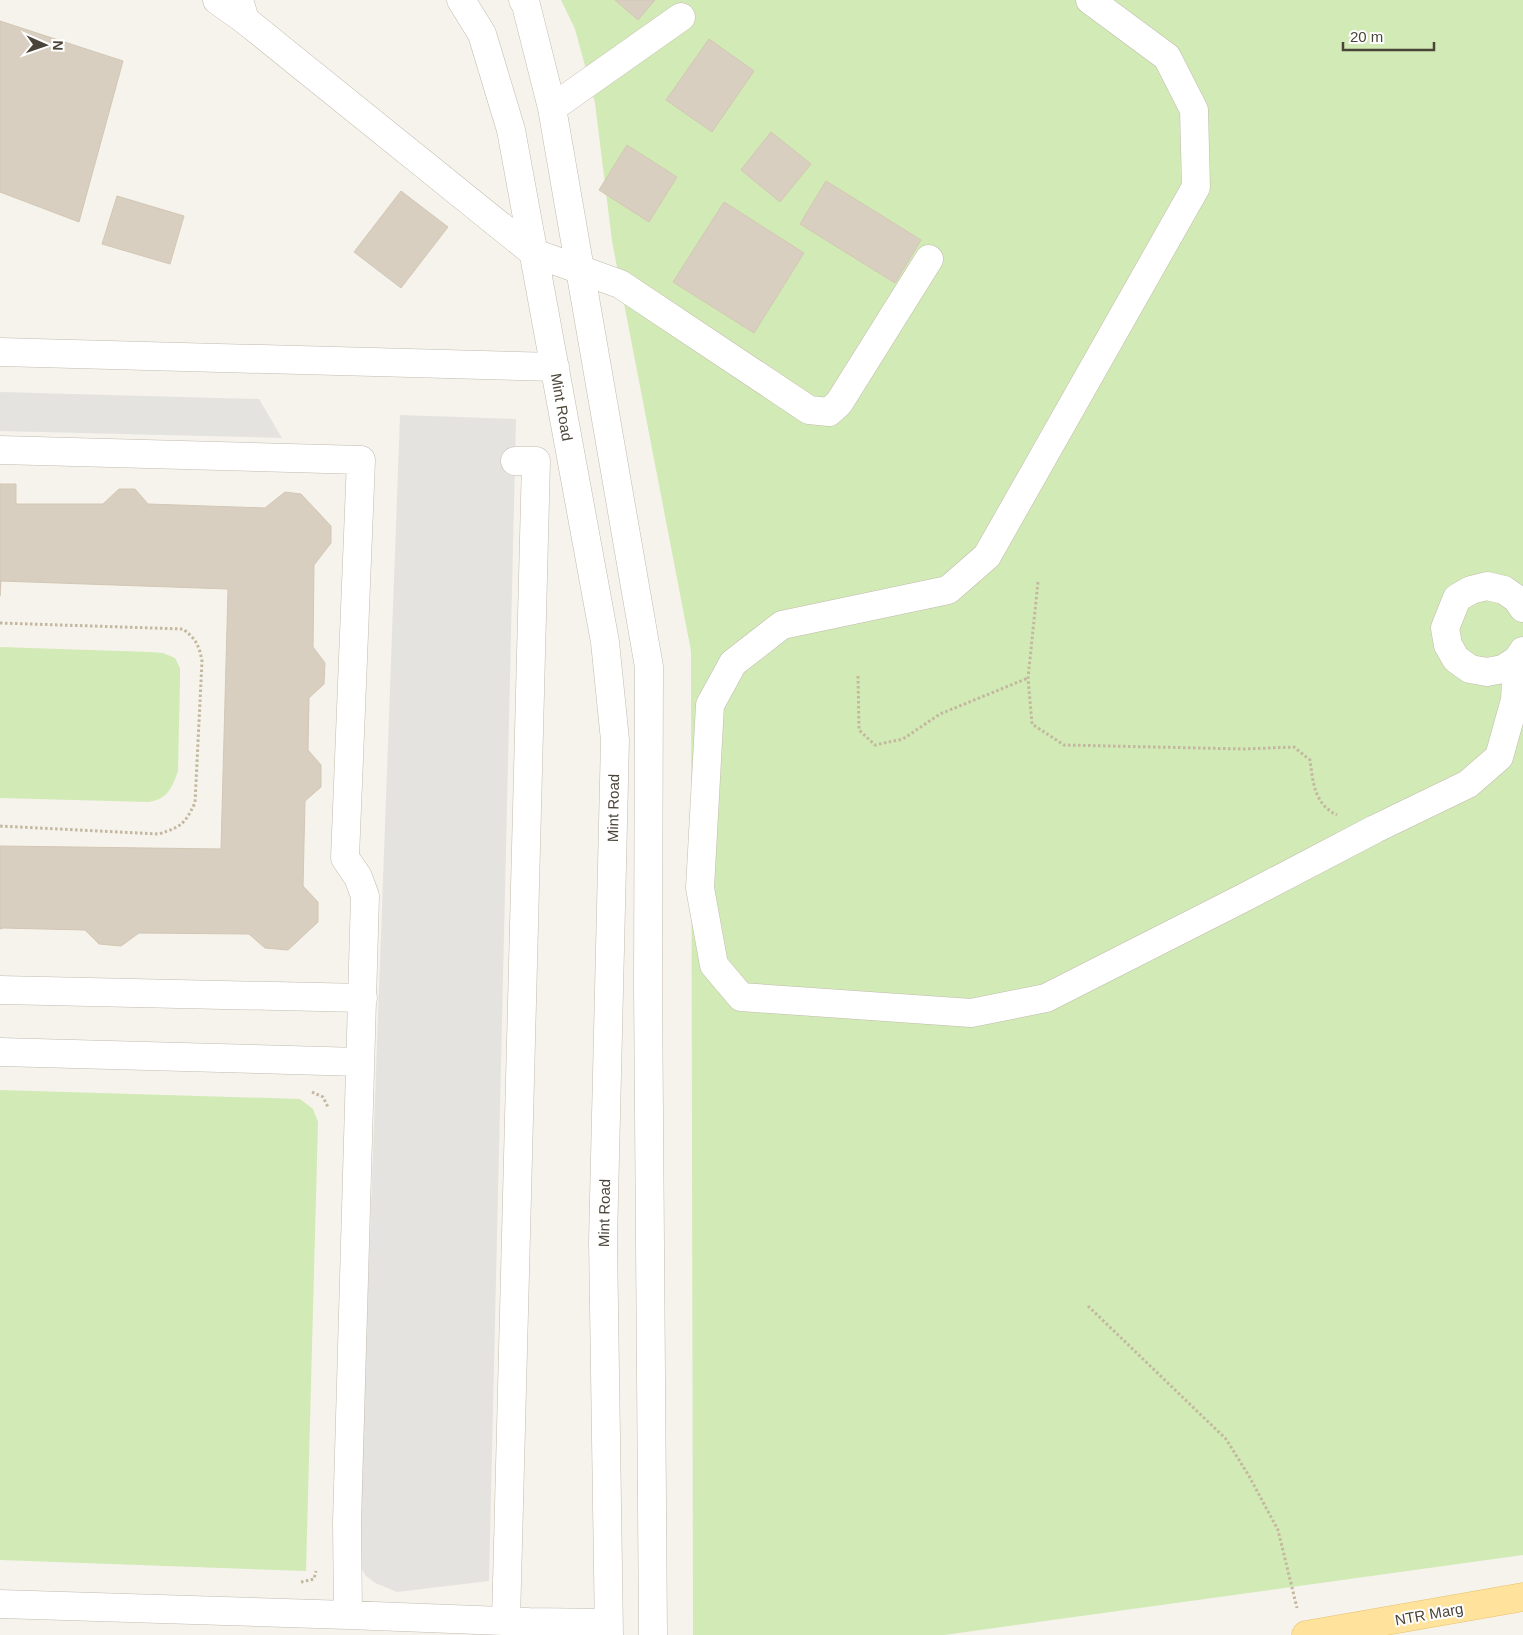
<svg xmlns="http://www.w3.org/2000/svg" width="1523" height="1635" font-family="Arial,sans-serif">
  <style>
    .green { fill: #d2eab5 }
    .parking { fill: #e5e3e0 }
    .building { fill: #d8cfc1; stroke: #d3c7b4 }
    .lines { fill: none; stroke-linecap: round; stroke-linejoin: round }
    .minor-casing { stroke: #c2bbae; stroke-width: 29 }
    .major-casing { stroke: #e6c16a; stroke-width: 29 }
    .path { stroke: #c4b79f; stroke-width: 3; stroke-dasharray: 2.5 2.5; stroke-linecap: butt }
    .minor { stroke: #fff; stroke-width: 28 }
    .major { stroke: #ffe39c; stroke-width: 28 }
    .labels { text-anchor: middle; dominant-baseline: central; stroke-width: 4; stroke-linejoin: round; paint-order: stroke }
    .street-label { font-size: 15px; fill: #4b4439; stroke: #fff }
  </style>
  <rect width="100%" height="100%" fill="#f6f3ec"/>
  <!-- green -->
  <path class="green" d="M 561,0 L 1523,0 L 1523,1555 L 944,1635 L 693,1635 L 691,651 L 612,241 L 595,103 L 575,29 Z
    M 0,647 L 150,652 L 163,653 L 175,658 L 180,668 L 180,680 L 178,771 C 172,788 167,800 148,802 L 0,798 Z
    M 0,1090 L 300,1099 L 313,1109 L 318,1122 L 306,1571 L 0,1560 Z"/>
  <!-- parking -->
  <path class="parking" d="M 0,392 L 259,399 L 282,438 L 0,431 Z
    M 400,415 L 516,419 L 489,1581 L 397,1592 L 375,1583 L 365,1575 L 358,1562 Z"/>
  <!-- building -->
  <path class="building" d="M 615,0 L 655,0 L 638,20 Z
    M 0,21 L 123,61 L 79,222 L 0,192 Z
    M 709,39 L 754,71 L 712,132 L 666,100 Z
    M 771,132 L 811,164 L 780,202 L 741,170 Z
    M 627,145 L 677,177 L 649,222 L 599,190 Z
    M 826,181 L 921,240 L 895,283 L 800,224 Z
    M 401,191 L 448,227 L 401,288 L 354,252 Z
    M 117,196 L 184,216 L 170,264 L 102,244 Z
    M 724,202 L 804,253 L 754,333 L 673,282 Z
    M 0,484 L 16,484 L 16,504 L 103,504 L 119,489 L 135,489 L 148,504 L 265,508 L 285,492 L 301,494 L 331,526 L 331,543 L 314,565 L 313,647 L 325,663 L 324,684 L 309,698 L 308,750 L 321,765 L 321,787 L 305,801 L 303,886 L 318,902 L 318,922 L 288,950 L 265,948 L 249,934 L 139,933 L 121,946 L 99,944 L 85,930 L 3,928 L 0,929 L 0,846 L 221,849 L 228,589 L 1,581 L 0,596 Z"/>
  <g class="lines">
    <!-- minor casing -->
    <g class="minor-casing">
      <path id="minor" d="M 217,0 L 245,20 L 239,0
        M 461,0 L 482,34 L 511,130 L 605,642 L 615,740 L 603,1241 L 609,1635
        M 523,0 L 526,5 L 552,108 L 649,667 L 648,985 L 653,1635
        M 1090,0 L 1167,57 L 1194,110 L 1196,187 L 987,556 L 948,590 L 782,625 L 733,663 L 710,705 L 700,888 L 714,965 L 741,997 L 971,1013 L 1046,998 L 1247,896 L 1375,829 L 1468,784 L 1499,757 L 1515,700 L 1517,660
        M 245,20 L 534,253 L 620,284 L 809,410 L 829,412 L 839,403 L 929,259
        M 552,108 L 681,17
        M 0,352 L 555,367
        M 0,450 L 361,460 L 345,858 L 358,877 L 365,896 L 347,1522 L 348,1615 L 529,1622 L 607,1623
        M 1523,608 L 1517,599 L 1504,590 L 1487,586 L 1471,590 L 1457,598 L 1445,628 L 1448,645 L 1456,659 L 1470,669 L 1487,672 L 1503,669 L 1517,660 L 1523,651
        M 0,990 L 363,998
        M 0,1052 L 360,1062
        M 0,1604 L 348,1615
        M 506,1621 L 536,461 L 515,461"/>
    </g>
    <!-- major casing -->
    <g class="major-casing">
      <path id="major" d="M 1306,1635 L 1523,1597"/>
    </g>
    <!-- path -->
    <path class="path" d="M 1038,582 L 1028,678 L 1032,724 L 1064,745 L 1244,749 L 1294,747 L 1310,760 C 1313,782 1314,804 1337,815
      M 0,623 L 183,629 C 196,639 199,645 202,661 L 195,803 C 184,825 182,826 159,834 L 0,826
      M 858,676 L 859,730 L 875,745 L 903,739 L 940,714 L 1028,678
      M 312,1092 L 323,1097 L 328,1107
      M 1088,1306 L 1226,1439 L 1249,1476 L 1278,1530 L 1297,1608
      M 301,1582 L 314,1579 L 316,1571"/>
    <!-- minor -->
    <use href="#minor" class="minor"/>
    <!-- major -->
    <use href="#major" class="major"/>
  </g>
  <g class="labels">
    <!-- street labels -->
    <g class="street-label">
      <text transform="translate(562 407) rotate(80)">Mint Road</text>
      <text transform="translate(613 808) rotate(-89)">Mint Road</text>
      <text transform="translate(604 1213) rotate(-89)">Mint Road</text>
      <text transform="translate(1429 1614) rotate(-10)">NTR Marg</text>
    </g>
  </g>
  <!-- north arrow -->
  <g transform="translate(45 45) rotate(92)" stroke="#ffffff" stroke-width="4" paint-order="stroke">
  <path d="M0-4L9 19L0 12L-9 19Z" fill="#4b4439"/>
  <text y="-8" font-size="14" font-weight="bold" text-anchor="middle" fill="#4b4439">N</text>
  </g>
  <!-- scale -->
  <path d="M1343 42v8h91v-8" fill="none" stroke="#4b4439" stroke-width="2.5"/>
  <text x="1350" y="42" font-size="15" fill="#4b4439" stroke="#ffffff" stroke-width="4" paint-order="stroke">20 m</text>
</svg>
